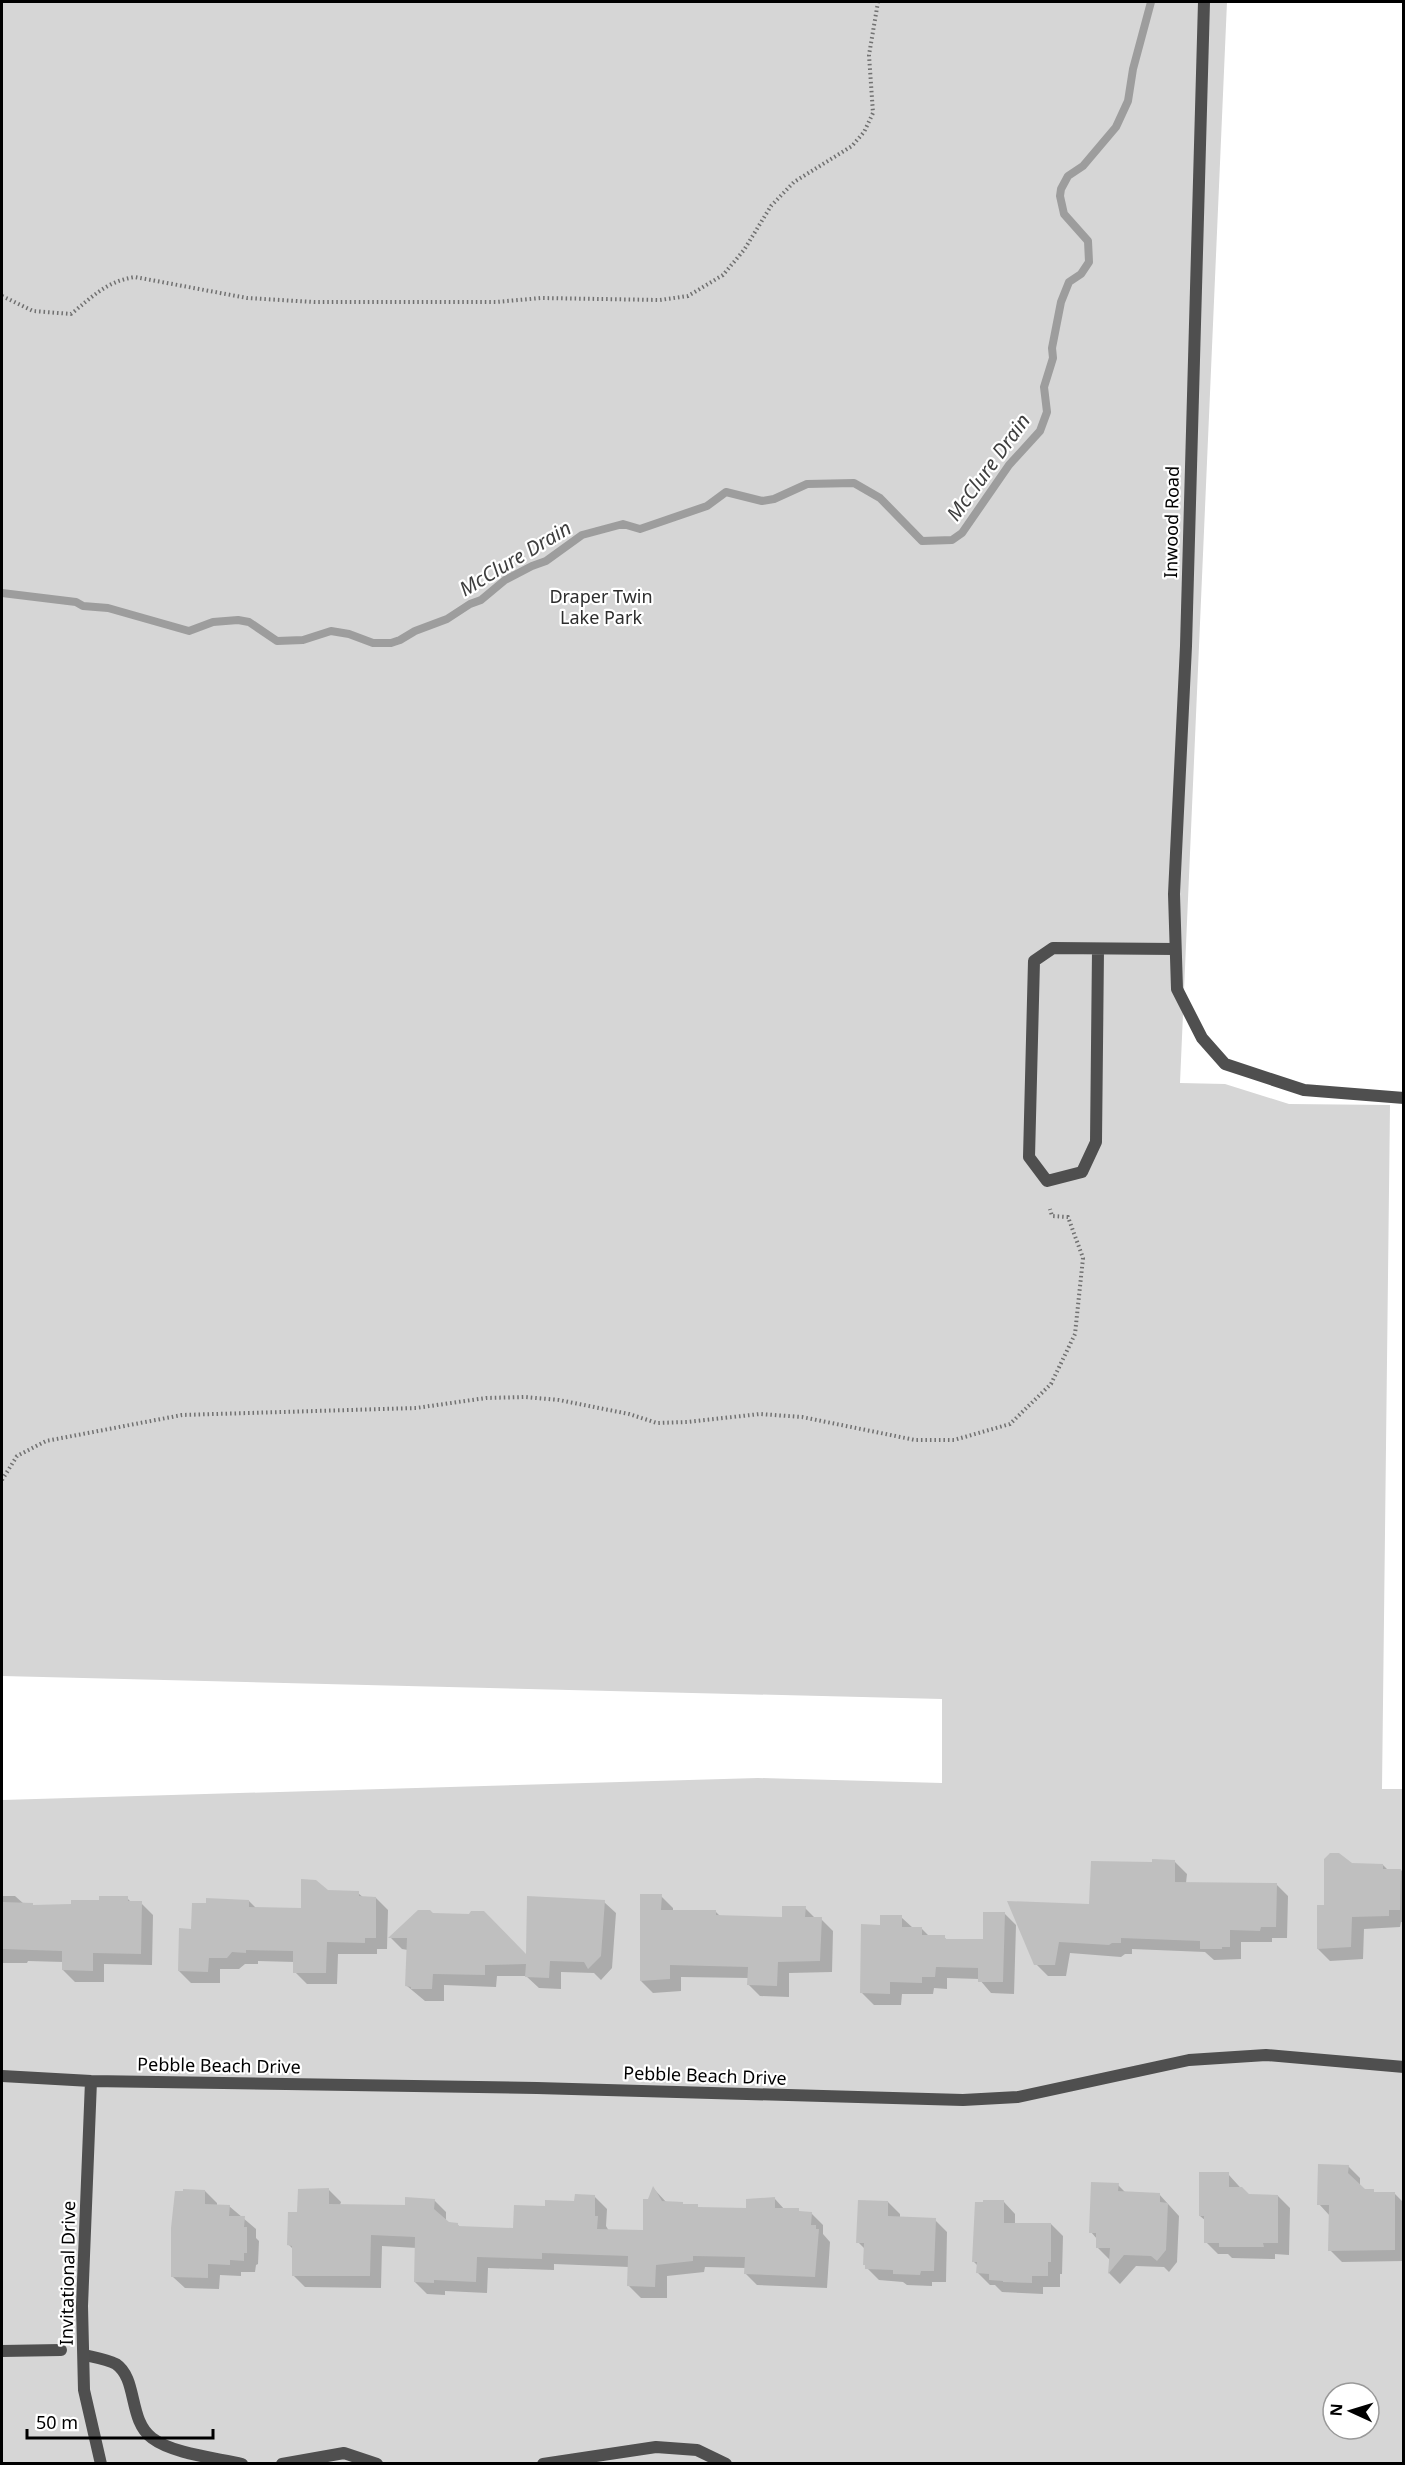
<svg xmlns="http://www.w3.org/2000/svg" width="1405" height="2465" font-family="'Noto Sans',sans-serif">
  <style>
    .green { fill: #d6d6d6; fill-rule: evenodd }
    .shadow { fill: #0003 }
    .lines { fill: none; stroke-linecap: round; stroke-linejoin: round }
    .stream { stroke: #9d9d9d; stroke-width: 8 }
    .building { fill: #bfbfbf }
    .path { stroke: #717171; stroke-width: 4; stroke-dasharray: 1.5 3; stroke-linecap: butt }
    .service { stroke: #4f4f4f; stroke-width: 12 }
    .minor { stroke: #4f4f4f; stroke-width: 12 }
    .tertiary { stroke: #4f4f4f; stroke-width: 12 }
    .labels { text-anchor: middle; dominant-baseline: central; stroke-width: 4.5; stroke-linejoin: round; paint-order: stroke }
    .street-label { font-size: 18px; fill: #000; stroke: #fff }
    .park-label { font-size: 18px; fill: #2d2d2d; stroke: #fff }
    .water-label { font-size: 20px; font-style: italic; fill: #3e3e3e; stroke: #fff }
  </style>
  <rect width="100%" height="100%" fill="#fff"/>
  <!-- green -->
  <path class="green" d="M 2,2 L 1227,2 L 1180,1083 L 1225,1084 L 1289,1104 L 1390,1105 L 1382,1789 L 1404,1789 L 1403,2463 L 2,2463 L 2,1800 L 758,1778 L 942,1783 L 942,1699 L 2,1676 ZM 1333,2393 L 1369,2393 L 1369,2429 L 1333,2429 Z"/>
  <!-- shadow -->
  <path class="shadow" d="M 1092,1862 L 1175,1862 L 1187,1874 L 1186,1883 L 1276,1884 L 1288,1896 L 1287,1938 L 1272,1938 L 1272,1942 L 1241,1942 L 1241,1959 L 1214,1960 L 1205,1952 L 1132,1949 L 1132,1954 L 1125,1954 L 1121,1957 L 1070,1953 L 1066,1976 L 1048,1976 L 1036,1964 L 1091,1906 Z
    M 1351,1865 L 1383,1865 L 1388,1870 L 1401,1870 L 1404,1873 L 1404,1922 L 1401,1922 L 1400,1927 L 1364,1929 L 1363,1959 L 1330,1961 L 1318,1949 L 1325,1907 Z
    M 328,1892 L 358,1893 L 364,1898 L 376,1898 L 388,1910 L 387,1949 L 377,1949 L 377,1954 L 338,1954 L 337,1984 L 307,1984 L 295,1972 L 295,1962 L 258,1961 L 258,1964 L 245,1964 L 239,1969 L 220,1969 L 220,1983 L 191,1983 L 179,1971 L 192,1930 L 249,1901 L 256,1908 L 302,1910 Z
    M 2,1896 L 15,1896 L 24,1904 L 34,1906 L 72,1905 L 127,1898 L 132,1903 L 141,1903 L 153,1915 L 152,1965 L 104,1964 L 104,1982 L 75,1982 L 63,1970 L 64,1962 L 28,1961 L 27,1963 L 2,1963 Z
    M 661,1896 L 673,1908 L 673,1911 L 715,1911 L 721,1917 L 783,1919 L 805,1908 L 815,1918 L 821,1919 L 833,1931 L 832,1972 L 789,1973 L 789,1997 L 760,1996 L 748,1984 L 749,1978 L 681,1977 L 681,1991 L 653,1993 L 641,1981 Z
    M 604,1902 L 616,1913 L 612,1968 L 601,1980 L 594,1973 L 561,1972 L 561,1989 L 539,1988 L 526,1976 L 497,1976 L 496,1987 L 444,1985 L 444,2001 L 425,2001 L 407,1986 L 408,1950 L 402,1949 L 391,1938 L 419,1912 L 527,1958 Z
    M 1004,1913 L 1016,1925 L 1014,1994 L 991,1993 L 979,1979 L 947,1978 L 947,1989 L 934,1988 L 933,1994 L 902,1994 L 901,2005 L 874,2005 L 862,1993 L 881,1926 L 901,1917 L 913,1928 L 922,1929 L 929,1936 L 944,1937 L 948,1941 L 984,1940 Z
    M 1348,2166 L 1360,2178 L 1360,2186 L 1365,2190 L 1373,2191 L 1376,2194 L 1395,2194 L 1404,2203 L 1404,2261 L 1342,2262 L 1330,2250 L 1330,2216 L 1319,2204 Z
    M 1228,2174 L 1248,2196 L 1278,2196 L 1290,2208 L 1289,2255 L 1275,2254 L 1275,2259 L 1232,2258 L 1228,2254 L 1218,2254 L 1206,2242 L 1206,2221 L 1200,2216 Z
    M 2,2184 L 3,2186 L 2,2256 Z
    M 1118,2185 L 1126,2193 L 1159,2194 L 1179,2216 L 1177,2262 L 1169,2272 L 1164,2267 L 1136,2266 L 1120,2284 L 1109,2273 L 1110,2260 L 1097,2247 L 1097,2239 L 1091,2232 Z
    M 654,2189 L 667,2203 L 699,2208 L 747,2210 L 775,2199 L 785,2210 L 811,2213 L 823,2225 L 823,2234 L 830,2242 L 827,2288 L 757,2285 L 745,2273 L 746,2268 L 705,2267 L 704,2272 L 667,2276 L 667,2298 L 641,2298 L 629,2286 L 629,2267 L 554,2264 L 554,2270 L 488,2268 L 487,2293 L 445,2291 L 445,2295 L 427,2294 L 415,2282 L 417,2248 L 382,2246 L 381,2288 L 305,2287 L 293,2275 L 294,2250 L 289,2245 L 299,2214 L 329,2190 L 341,2202 L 340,2205 L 406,2207 L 434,2200 L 446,2212 L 446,2221 L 449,2223 L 457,2224 L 461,2228 L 514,2230 L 546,2208 L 576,2203 L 595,2197 L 607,2209 L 606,2226 L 609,2231 L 644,2232 L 649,2201 Z
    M 205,2191 L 217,2203 L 217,2206 L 229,2206 L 256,2229 L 256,2238 L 259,2241 L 258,2264 L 256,2265 L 255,2272 L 241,2272 L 241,2276 L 220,2275 L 219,2289 L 185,2288 L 173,2277 Z
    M 888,2202 L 900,2214 L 900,2218 L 935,2220 L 947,2232 L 946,2282 L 932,2282 L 932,2286 L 907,2285 L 903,2282 L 879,2280 L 867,2268 L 865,2249 L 858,2242 Z
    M 1004,2202 L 1015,2214 L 1015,2224 L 1051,2224 L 1063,2236 L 1062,2274 L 1060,2274 L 1060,2287 L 1043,2287 L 1043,2294 L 1002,2292 L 995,2285 L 990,2285 L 978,2273 L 978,2266 L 974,2262 Z"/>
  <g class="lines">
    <!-- stream -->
    <path class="stream" d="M 2,593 L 76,602 L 83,606 L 108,608 L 189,631 L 213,622 L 238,620 L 249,622 L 277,641 L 303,640 L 331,631 L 349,634 L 373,643 L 391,643 L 400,640 L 415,631 L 447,619 L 470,604 L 481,600 L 505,580 L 532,566 L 546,561 L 582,535 L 623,524 L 640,529 L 707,506 L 726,492 L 762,501 L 774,499 L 807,484 L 854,483 L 880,498 L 922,541 L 952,540 L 962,533 L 1009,465 L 1040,431 L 1047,412 L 1044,387 L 1053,358 L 1052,348 L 1061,302 L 1069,282 L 1081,274 L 1089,262 L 1088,241 L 1064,214 L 1060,196 L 1061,189 L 1068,176 L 1083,166 L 1116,127 L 1128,101 L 1133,69 L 1151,2"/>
  </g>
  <!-- building -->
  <path class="building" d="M 1330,1853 L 1339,1853 L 1352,1863 L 1383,1864 L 1383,1869 L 1401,1869 L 1400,1910 L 1389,1910 L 1389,1916 L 1352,1917 L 1351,1947 L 1317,1949 L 1317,1905 L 1324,1905 L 1324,1859 Z
    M 1152,1859 L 1175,1860 L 1175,1882 L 1277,1883 L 1276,1927 L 1261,1927 L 1260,1931 L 1230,1930 L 1230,1947 L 1222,1947 L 1222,1949 L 1200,1949 L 1200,1941 L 1121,1938 L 1121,1943 L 1112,1943 L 1109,1945 L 1059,1942 L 1055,1965 L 1034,1965 L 1007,1901 L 1089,1904 L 1091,1861 L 1152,1862 Z
    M 301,1879 L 316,1880 L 328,1890 L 359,1891 L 359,1896 L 376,1897 L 376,1938 L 365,1938 L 365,1943 L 327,1942 L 326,1973 L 293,1973 L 293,1951 L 246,1950 L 246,1953 L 232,1952 L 227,1958 L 209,1958 L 208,1972 L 178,1971 L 179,1928 L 191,1929 L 192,1903 L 206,1903 L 206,1898 L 249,1900 L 249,1907 L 301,1908 Z
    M 640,1894 L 662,1894 L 661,1910 L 716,1910 L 716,1915 L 782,1917 L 782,1906 L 806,1906 L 805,1917 L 822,1917 L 820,1961 L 778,1962 L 777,1986 L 747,1985 L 748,1967 L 670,1965 L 670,1979 L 640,1981 Z
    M 99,1896 L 128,1896 L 128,1901 L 142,1901 L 141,1954 L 93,1953 L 93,1971 L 62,1970 L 62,1951 L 2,1949 L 2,1902 L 33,1903 L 33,1905 L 71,1904 L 71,1900 L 99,1900 Z
    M 527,1896 L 605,1900 L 601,1956 L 588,1969 L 584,1962 L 550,1961 L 549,1978 L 525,1977 L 526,1964 L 485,1965 L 485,1975 L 433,1974 L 432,1989 L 411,1989 L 411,1987 L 405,1986 L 407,1938 L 388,1938 L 418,1910 L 430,1910 L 433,1913 L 469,1914 L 471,1911 L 484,1911 L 526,1954 Z
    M 983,1912 L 1005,1912 L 1003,1982 L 978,1982 L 978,1968 L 936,1967 L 935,1977 L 922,1977 L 922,1983 L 890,1982 L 890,1994 L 860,1993 L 861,1924 L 880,1925 L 880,1915 L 902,1915 L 902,1927 L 922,1927 L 922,1935 L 945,1935 L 945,1939 L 983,1939 Z
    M 1318,2164 L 1349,2165 L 1348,2173 L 1365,2189 L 1374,2189 L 1374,2192 L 1395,2192 L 1395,2250 L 1328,2251 L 1329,2205 L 1317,2205 Z
    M 1199,2172 L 1229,2172 L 1229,2187 L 1242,2187 L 1249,2194 L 1278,2195 L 1278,2243 L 1263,2243 L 1264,2247 L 1219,2247 L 1219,2243 L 1204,2243 L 1204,2216 L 1199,2216 Z
    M 1091,2182 L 1119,2183 L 1118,2191 L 1160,2193 L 1160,2202 L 1168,2203 L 1166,2250 L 1157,2261 L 1151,2256 L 1124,2255 L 1108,2274 L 1110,2248 L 1096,2248 L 1096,2233 L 1089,2233 Z
    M 653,2186 L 662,2201 L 683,2202 L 683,2204 L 698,2204 L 698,2207 L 746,2208 L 746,2199 L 775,2197 L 775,2208 L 799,2208 L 799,2211 L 812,2212 L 811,2225 L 816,2225 L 816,2229 L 819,2229 L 815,2277 L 744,2274 L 745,2257 L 693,2256 L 693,2261 L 656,2265 L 655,2287 L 627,2286 L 628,2256 L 542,2253 L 542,2259 L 477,2257 L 476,2282 L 434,2280 L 434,2283 L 414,2282 L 415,2237 L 371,2235 L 370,2276 L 292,2276 L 292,2246 L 287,2245 L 288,2212 L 297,2212 L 298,2189 L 329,2188 L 329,2204 L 405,2205 L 405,2197 L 435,2199 L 434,2209 L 449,2222 L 458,2223 L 458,2226 L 513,2228 L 514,2205 L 545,2206 L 545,2200 L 574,2201 L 575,2194 L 595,2195 L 595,2216 L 598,2216 L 597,2229 L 643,2230 L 643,2199 L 648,2199 Z
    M 183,2189 L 205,2190 L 205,2204 L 230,2205 L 229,2216 L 245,2216 L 244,2227 L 247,2227 L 247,2253 L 244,2253 L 244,2261 L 230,2260 L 230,2265 L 208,2264 L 208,2278 L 171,2277 L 171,2228 L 175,2191 L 183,2191 Z
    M 858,2200 L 888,2201 L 888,2216 L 936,2218 L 934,2271 L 921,2271 L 920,2275 L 893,2274 L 893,2270 L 865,2269 L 865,2265 L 863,2265 L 864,2243 L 856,2243 Z
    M 983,2200 L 1004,2200 L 1004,2223 L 1051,2223 L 1051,2262 L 1048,2262 L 1048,2276 L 1032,2276 L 1032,2283 L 1003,2282 L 1003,2281 L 989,2280 L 989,2274 L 976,2273 L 977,2262 L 972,2262 L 975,2202 L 983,2202 Z"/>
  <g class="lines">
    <!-- path -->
    <path class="path" d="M 2,296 L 33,311 L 71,314 C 92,297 107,281 135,277 L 247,298 L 314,302 L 496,302 L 541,298 L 660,300 L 688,296 L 723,275 L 744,250 L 771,206 L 794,182 L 852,146 L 864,132 L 873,113 L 869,55 L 878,2
      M 2,1480 L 17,1456 L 46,1441 L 182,1415 L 416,1408 L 486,1398 L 525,1397 L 559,1400 L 629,1414 L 657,1423 L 687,1422 L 760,1414 L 802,1417 L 915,1440 L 954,1440 L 1010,1424 L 1051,1384 L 1075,1334 L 1083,1258 L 1068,1217 L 1052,1216 L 1050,1209"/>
    <!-- service -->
    <path class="service" d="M 1098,950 L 1096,1142 L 1082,1172 L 1047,1181 L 1029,1157 L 1034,961 L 1053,948 L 1175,949
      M 2,2351 L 61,2350
      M 89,2356 C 98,2358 108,2360 116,2364 C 138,2379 128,2420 152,2438 C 173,2454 217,2458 242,2464
      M 282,2464 L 344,2453 L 377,2464
      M 543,2464 L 656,2447 L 697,2450 L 726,2464"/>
    <!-- minor -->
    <path class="minor" d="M 2,2076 L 91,2081 L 537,2088 L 963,2100 L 1018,2097 L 1189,2060 L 1266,2055 L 1404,2067
      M 91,2081 L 82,2306 L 84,2390 L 101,2464"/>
    <!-- tertiary -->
    <path class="tertiary" d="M 1204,2 L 1186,646 L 1174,894 L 1177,989 L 1202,1038 L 1225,1064 L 1304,1090 L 1404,1098"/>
  </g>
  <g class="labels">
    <!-- street labels -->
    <g class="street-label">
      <text transform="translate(1171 522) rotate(-89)">Inwood Road</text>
      <text transform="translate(219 2065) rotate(1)">Pebble Beach Drive</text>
      <text transform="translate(705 2075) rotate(2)">Pebble Beach Drive</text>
      <text transform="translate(67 2273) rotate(-89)">Invitational Drive</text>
    </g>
    <!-- park labels -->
    <g class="park-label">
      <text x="601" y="596">Draper Twin<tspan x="601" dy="21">Lake Park</tspan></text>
    </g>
    <!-- water labels -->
    <g class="water-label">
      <text transform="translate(988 467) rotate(-54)">McClure Drain</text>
      <text transform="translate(515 558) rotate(-31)">McClure Drain</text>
    </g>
  </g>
  <!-- border -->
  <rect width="1405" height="2465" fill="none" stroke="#000000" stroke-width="6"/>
  <!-- north arrow -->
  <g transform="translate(1351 2411) rotate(274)"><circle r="28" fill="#ffffff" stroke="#999999" stroke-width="1.5"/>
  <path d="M0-4.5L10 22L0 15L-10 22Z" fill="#000000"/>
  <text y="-9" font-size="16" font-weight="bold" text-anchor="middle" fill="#000000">N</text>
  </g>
  <!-- scale -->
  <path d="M27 2429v9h186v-9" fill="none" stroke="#000000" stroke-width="3"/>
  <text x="36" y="2429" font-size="18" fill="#000000" stroke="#ffffff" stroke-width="4.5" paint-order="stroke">50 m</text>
</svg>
